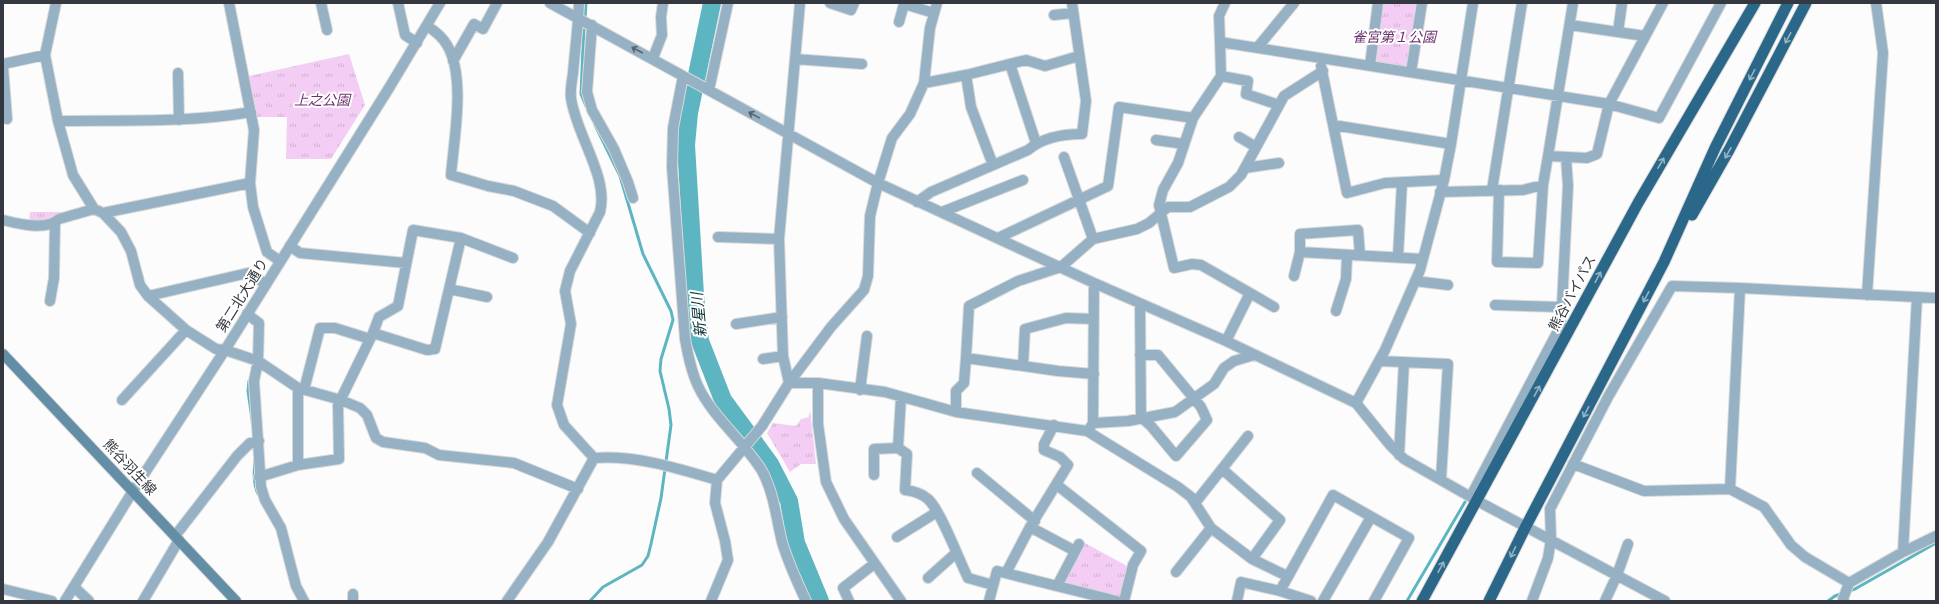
<svg xmlns="http://www.w3.org/2000/svg" width="1939" height="604" font-family="'Roboto Serif','Noto Sans JP',serif">
  <style>
    .grass { fill: url(#grass-tufts) }
    .lines { fill: none; stroke-linecap: round; stroke-linejoin: round }
    .stream { stroke: #5db5c1; stroke-width: 3 }
    .river { stroke: #5db5c1; stroke-width: 18 }
    .minor-casing { stroke: #d8d9da; stroke-width: 12 }
    .tertiary-casing { stroke: #d8d9da; stroke-width: 12 }
    .secondary-casing { stroke: #d8d9da; stroke-width: 12 }
    .trunk-casing { stroke: #d8d9da; stroke-width: 13 }
    .minor { stroke: #96b1c3; stroke-width: 10 }
    .tertiary { stroke: #96b1c3; stroke-width: 10 }
    .secondary { stroke: #648da6; stroke-width: 10 }
    .trunk { stroke: #2b6788; stroke-width: 11 }
    .oneway { stroke: #95b3c4 }
    .oneway2 { stroke: #56626e }
    .labels { text-anchor: middle; dominant-baseline: central; stroke-width: 4; stroke-linejoin: round; paint-order: stroke }
    .park-label { font-size: 14px; font-style: italic; fill: #6c326e; stroke: #fff }
    .street-label { font-size: 14px; fill: #343841; stroke: #fff }
    .water-label { font-size: 15px; font-style: italic; fill: #022f34; stroke: #fff }
  </style>
  <defs>
    <pattern id="grass-tufts" width="24" height="20" patternUnits="userSpaceOnUse"><rect width="24" height="20" fill="#f3cdf3"/><path d="M3 7l-1-3M5 7V3M7 7l1-3M15 17l-1-3M17 17v-4M19 17l1-3" fill="none" stroke="#d1b1d2"/></pattern>
  </defs>
  <rect width="100%" height="100%" fill="#fcfcfc"/>
  <!-- grass -->
  <path class="grass" d="M 1381,3 L 1418,3 L 1408,67 L 1370,61 Z
    M 349,54 L 365,105 L 331,159 L 286,159 L 287,117 L 257,117 L 249,76 Z
    M 30,212 L 73,212 L 46,221 L 29,222 Z
    M 810,410 L 816,464 L 801,464 L 790,472 L 767,433 L 773,423 L 796,426 L 801,419 L 809,417 Z
    M 1083,542 L 1127,566 L 1120,597 L 1062,582 Z"/>
  <g class="lines">
    <!-- stream -->
    <path class="stream" d="M 585,19 L 586,3
      M 584,25 L 581,94 L 586,106
      M 249,381 L 248,391 L 253,426
      M 255,460 C 254,472 253,483 258,494
      M 1849,591 L 1855,589 L 1936,543
      M 590,601 L 603,587 L 642,565 L 648,556 L 651,544 L 661,498 L 671,425 L 669,409 L 660,371 L 661,359 L 673,320 L 671,311 L 643,254 L 620,176 L 595,125
      M 1407,601 L 1465,502
      M 1828,601 L 1835,596 L 1843,593"/>
    <!-- river -->
    <path class="river" d="M 712,3 L 689,113 L 686,145 L 695,295 L 700,341 L 723,400 L 770,464 L 789,501 L 796,543 L 820,601"/>
    <!-- minor casing -->
    <g class="minor-casing">
      <path id="minor" d="M 56,3 L 45,55 L 58,121 L 73,175 L 94,209 L 103,213 L 121,232 L 131,251 L 140,285 L 148,296 L 186,330 L 216,349 L 225,350 L 258,361 L 298,388 L 341,400 L 360,408 L 367,415 L 376,438 L 383,442 L 425,448 L 439,455 L 514,463 L 578,489
        M 229,3 L 254,130 L 250,183 L 253,207 L 267,252 L 280,261
        M 321,3 L 327,30
        M 398,3 L 405,35 L 417,43
        M 550,3 L 878,183 L 1094,283 L 1226,341 L 1356,403 L 1390,445 L 1404,459 L 1483,504 L 1665,601
        M 579,3 C 578,27 575,50 573,73 C 572,81 570,90 571,98 C 576,135 609,177 600,212 L 570,271 L 565,291 L 571,324 L 557,405 L 564,425 L 594,458
        M 830,3 L 851,10 L 854,3
        M 1225,3 L 1219,16 L 1220,42 L 1609,104 L 1659,118 L 1721,3
        M 1054,15 L 1073,13
        M 899,22 L 904,4 L 934,13
        M 592,25 L 587,92 L 592,110 L 614,149 L 628,182 L 633,198
        M 1570,25 L 1645,36
        M 427,26 C 435,31 442,36 447,45 C 466,77 454,138 451,175 L 488,186 L 514,191 L 553,206 L 590,233
        M 1618,32 L 1622,3
        M 1220,42 L 1221,76 L 1193,118 L 1178,163 L 1163,190 L 1159,205 L 1174,268 L 1192,264 L 1201,265 L 1250,293 L 1226,341
        M 1257,48 L 1294,3
        M 653,58 L 662,35 L 661,17 L 663,3
        M 795,59 L 862,64
        M 453,61 L 474,24 L 483,29 L 497,3
        M 3,64 L 45,55
        M 1010,64 L 1036,143
        M 1370,65 L 1378,3
        M 1321,66 L 1347,193 L 1385,183 L 1444,180
        M 3,67 L 7,119
        M 1411,72 L 1422,3
        M 178,73 L 179,120
        M 966,75 L 971,107 L 993,165
        M 683,76 L 673,128 L 672,167 L 685,339 C 688,355 691,371 698,386 C 713,418 744,441 762,471 C 774,493 776,518 782,542 C 788,562 797,582 806,601
        M 1221,76 L 1248,81 L 1246,94 L 1279,105
        M 924,83 L 966,75 L 1026,60 L 1045,66 L 1079,56
        M 709,90 L 728,3
        M 58,121 C 122,120 188,123 251,112
        M 1333,125 L 1451,144
        M 1239,137 L 1256,147
        M 1156,140 L 1184,144
        M 1548,156 L 1573,3
        M 1064,157 L 1093,239
        M 1245,168 L 1279,163
        M 1492,190 L 1522,3
        M 1499,190 L 1497,262 L 1538,263 L 1543,185 L 1548,156 L 1587,158 L 1597,154 L 1609,104 L 1663,3
        M 1440,192 L 1523,190 L 1543,185
        M 917,202 L 931,192 L 1028,150 C 1042,138 1063,134 1082,134 L 1086,101 L 1072,3
        M 942,212 L 1023,180
        M 103,213 L 250,183
        M 3,220 C 18,224 46,231 59,219 L 94,209
        M 718,237 L 779,239
        M 461,238 L 513,258
        M 998,238 L 1108,186 L 1119,107 L 1193,118
        M 290,246 L 300,253 L 406,263
        M 1300,252 L 1423,259
        M 1398,257 L 1402,182
        M 1294,276 L 1300,252 L 1300,234 L 1358,230 L 1360,255
        M 1415,281 L 1448,285
        M 449,289 L 487,297
        M 1250,293 L 1274,307
        M 1867,295 L 1883,53 L 1876,3
        M 148,296 L 248,273 L 266,284
        M 50,301 L 54,278 L 55,223
        M 1495,305 L 1561,307
        M 1336,311 L 1346,279 L 1347,255
        M 247,314 L 259,323 L 258,361 L 254,381 L 261,487 L 265,500 L 281,528 L 296,586 L 304,601
        M 736,324 L 782,317
        M 1140,355 L 1158,355 L 1201,407 L 1207,420 L 1176,456 L 1151,426 L 1141,417 L 1140,304
        M 763,359 L 783,356
        M 1379,361 L 1448,364 L 1441,479
        M 1023,366 L 1025,329 L 1066,318 L 1093,319
        M 1094,374 L 1058,371 L 966,358 L 969,306 L 1018,281 L 1061,267 L 1093,239 L 1137,229 L 1149,223 L 1168,207 L 1190,207 L 1229,187 L 1241,175 L 1284,96 L 1323,71
        M 789,383 L 818,383 L 885,392 L 956,412 L 1087,431 L 1178,487 L 1191,497 L 1211,528 L 1252,559 L 1287,576
        M 789,383 L 783,356 L 779,239 L 800,3
        M 818,383 L 818,424 L 826,482 L 844,519 L 901,601
        M 298,388 L 298,465
        M 304,390 L 320,328 L 335,328 L 370,339
        M 860,390 L 867,336
        M 901,397 L 898,448 L 907,454 L 905,490 C 914,491 921,493 928,499 C 941,511 959,560 968,578 L 993,585
        M 122,400 L 186,330
        M 1356,403 L 1385,350 L 1420,270 L 1444,180 L 1451,144 L 1473,3
        M 956,412 L 956,391 L 964,383 L 966,358
        M 1093,423 L 1128,421 L 1175,412 L 1214,384 L 1224,368 L 1234,361 L 1254,355
        M 1090,428 L 1093,423 L 1094,283
        M 1399,455 L 1404,362
        M 1573,464 L 1644,491 L 1730,489 L 1764,507 L 1791,545 L 1805,557 L 1849,583
        M 1222,469 L 1280,520 L 1252,559
        M 977,473 L 1035,521
        M 874,475 L 874,449 L 898,448
        M 259,477 L 298,465 L 339,459 L 338,405 L 373,333 L 379,317 L 398,306 L 413,230 L 461,238 L 435,349 L 427,350 L 373,333
        M 1057,485 L 1141,551 L 1133,565 L 1124,601
        M 1730,489 L 1740,288 L 1936,298
        M 1471,496 L 1561,325 L 1568,186 L 1566,157
        M 1195,503 L 1248,436
        M 1030,527 L 1075,551
        M 175,536 L 237,456 L 250,443 L 259,441
        M 897,537 L 937,512
        M 1903,552 L 1917,297
        M 1176,572 L 1211,528
        M 1006,573 L 1030,527 L 1068,465 L 1060,457 L 1044,450 L 1044,444 L 1054,425
        M 928,578 L 956,553
        M 1057,586 L 1079,544
        M 74,587 L 89,601
        M 3,589 L 52,601
        M 1280,591 L 1311,601
        M 143,601 L 179,540
        M 353,601 L 353,594
        M 507,601 L 548,542 L 594,458 C 636,455 677,468 717,480
        M 711,601 L 728,560 L 725,541 L 715,503 L 717,480 L 762,426 L 789,383 L 831,327 L 864,290 L 868,276 L 870,216 L 878,183 L 892,138 L 910,114 L 924,83 L 930,28 L 937,3
        M 849,601 L 843,588 L 874,564
        M 989,601 L 997,571 L 1117,601
        M 1237,601 L 1241,582 L 1280,591 L 1333,495 L 1409,538 L 1374,601
        M 1323,601 L 1371,517
        M 1532,601 L 1548,558 L 1551,539 L 1550,509 L 1608,397 L 1672,286 L 1740,288
        M 1605,601 L 1617,575 L 1628,544
        M 1844,601 L 1843,599 L 1849,583 L 1903,552 L 1936,536"/>
    </g>
    <!-- tertiary casing -->
    <g class="tertiary-casing">
      <path id="tertiary" d="M 65,601 L 133,491 L 225,350 L 389,88 L 440,3"/>
    </g>
    <!-- secondary casing -->
    <g class="secondary-casing">
      <path id="secondary" d="M 3,354 L 236,601"/>
    </g>
    <!-- trunk casing -->
    <g class="trunk-casing">
      <path id="trunk" d="M 1692,215 L 1729,150 L 1806,3
        M 1422,601 L 1638,203 L 1755,3
        M 1489,601 L 1526,526 L 1664,262 L 1715,148 L 1788,3"/>
    </g>
    <!-- minor -->
    <use href="#minor" class="minor"/>
    <!-- tertiary -->
    <use href="#tertiary" class="tertiary"/>
    <!-- secondary -->
    <use href="#secondary" class="secondary"/>
    <!-- trunk -->
    <use href="#trunk" class="trunk"/>
  </g>
  <!-- one-way arrows -->
  <defs><path id="oneway-shaft" d="M-6 0H5M1.5-3L5.5 0L1.5 3" fill="none" stroke-width="1.6" stroke-linecap="round" stroke-linejoin="round"/></defs>
  <g class="oneway">
    <use href="#oneway-shaft" transform="translate(1788 38) rotate(118)"/>
    <use href="#oneway-shaft" transform="translate(1752 75) rotate(117)"/>
    <use href="#oneway-shaft" transform="translate(1728 153) rotate(119)"/>
    <use href="#oneway-shaft" transform="translate(1661 163) rotate(-60)"/>
    <use href="#oneway-shaft" transform="translate(1598 277) rotate(-62)"/>
    <use href="#oneway-shaft" transform="translate(1646 297) rotate(118)"/>
    <use href="#oneway-shaft" transform="translate(1537 391) rotate(-62)"/>
    <use href="#oneway-shaft" transform="translate(1586 412) rotate(118)"/>
    <use href="#oneway-shaft" transform="translate(1513 552) rotate(116)"/>
    <use href="#oneway-shaft" transform="translate(1441 567) rotate(-61)"/>
  </g>
  <g class="oneway2">
    <use href="#oneway-shaft" transform="translate(637 50) rotate(-152)"/>
    <use href="#oneway-shaft" transform="translate(754 115) rotate(-151)"/>
  </g>
  <g class="labels">
    <!-- park labels -->
    <g class="park-label">
      <text x="1394" y="37">雀宮第１公園</text>
      <text x="322" y="100">上之公園</text>
    </g>
    <!-- street labels -->
    <g class="street-label">
      <text transform="translate(1572 293) rotate(-62)">熊谷バイパス</text>
      <text transform="translate(242 295) rotate(-58)">第二北大通り</text>
      <text transform="translate(130 467) rotate(47)">熊谷羽生線</text>
    </g>
    <!-- water labels -->
    <g class="water-label">
      <text transform="translate(699 315) rotate(-95)">新星川</text>
    </g>
  </g>
  <!-- border -->
  <rect width="1939" height="604" fill="none" stroke="#343841" stroke-width="8"/>
</svg>
